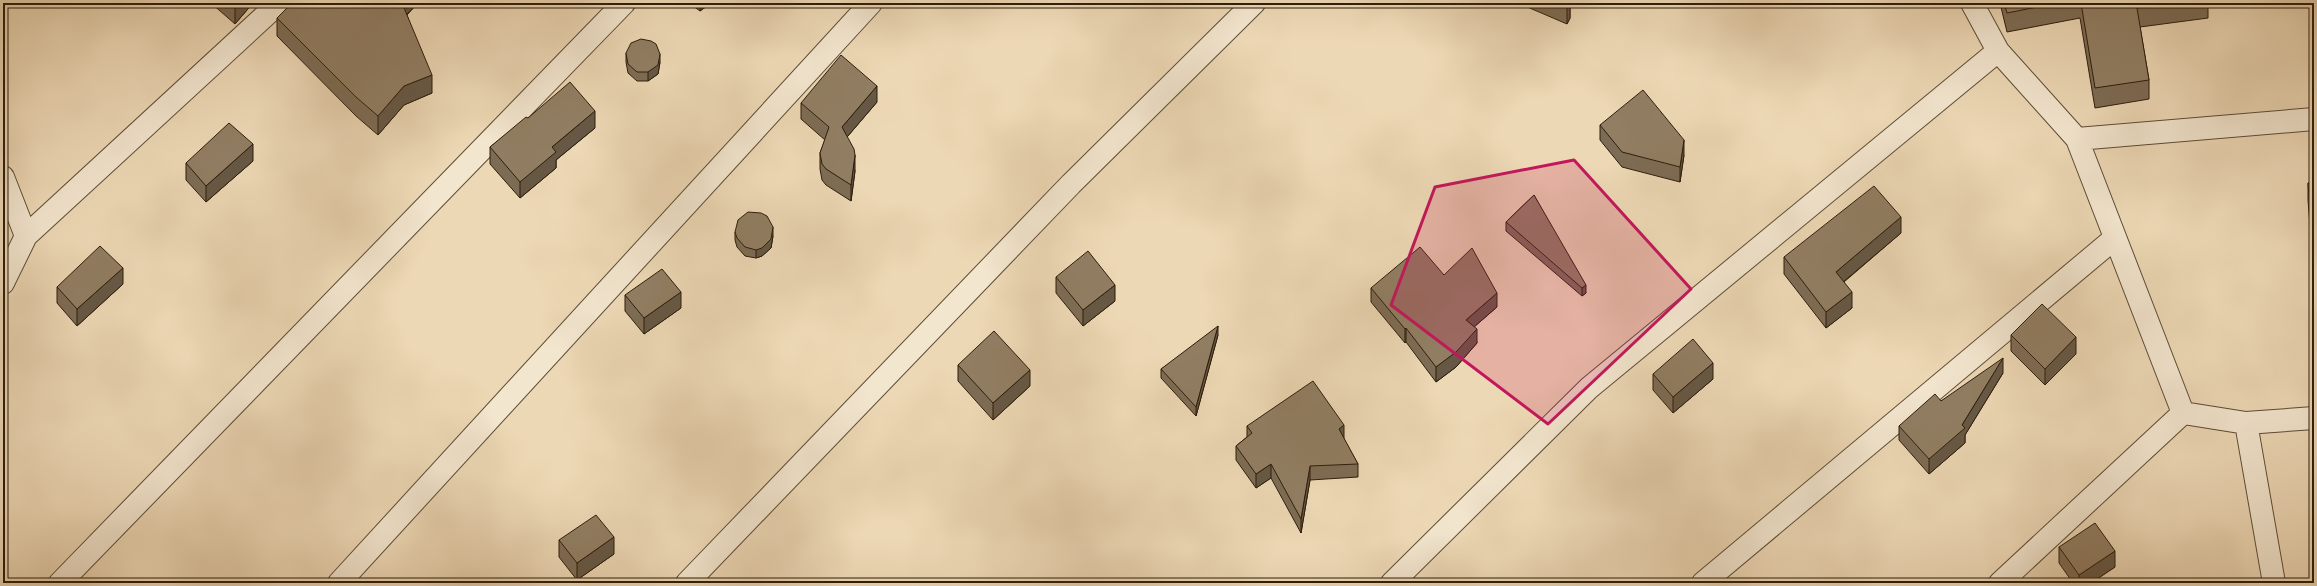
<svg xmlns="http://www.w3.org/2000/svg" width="2317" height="586" font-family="'IM FELL Great Primer',serif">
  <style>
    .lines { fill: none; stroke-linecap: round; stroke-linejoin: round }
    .minor-casing { stroke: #5d4c36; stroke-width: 24 }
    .minor { stroke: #f3e6cf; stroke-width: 22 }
    .wall { fill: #7d6c55; stroke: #2d1d0b }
    .shaded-wall { fill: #665845; stroke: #2d1d0b }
    .building { fill: #917e63; stroke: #2d1d0b }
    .marked { fill: #c2185b; fill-opacity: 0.2; stroke: #c2185b; stroke-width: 3; stroke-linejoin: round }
  </style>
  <rect width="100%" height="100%" fill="#edd8b5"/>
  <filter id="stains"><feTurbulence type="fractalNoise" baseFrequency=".005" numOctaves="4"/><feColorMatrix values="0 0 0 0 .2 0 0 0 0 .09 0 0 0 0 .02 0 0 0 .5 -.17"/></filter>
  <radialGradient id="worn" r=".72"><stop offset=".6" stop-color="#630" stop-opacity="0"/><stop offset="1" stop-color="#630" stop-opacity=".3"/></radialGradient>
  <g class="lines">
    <!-- minor casing -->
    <g class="minor-casing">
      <path id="minor" d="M 1972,3 L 1998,51 L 2077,139 L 2183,413 L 2246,423 L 2274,583
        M 2077,139 L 2314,119
        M 3,177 L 26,236 L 3,283
        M 26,236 L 279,3
        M 2246,423 L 2314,418
        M 60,583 L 624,3
        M 339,583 L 871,3
        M 687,583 L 1071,184 L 1254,3
        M 1392,583 L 1589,388 L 1998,51
        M 1703,583 L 2115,238
        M 2000,583 L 2183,413"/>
    </g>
    <!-- minor -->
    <use href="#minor" class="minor"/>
  </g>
  <!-- wall -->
  <path class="wall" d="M 211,3 L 253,3 L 235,24 Z
    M 418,3 L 407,15 L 432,93 L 404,105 L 378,135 L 356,116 L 277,36 L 277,18 Z
    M 689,3 L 711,3 L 700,11 Z
    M 1518,3 L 1570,3 L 1570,18 L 1567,24 Z
    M 2000,3 L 2208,3 L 2208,18 L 2140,27 L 2149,80 L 2149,99 L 2095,108 L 2080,18 L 2007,32 Z
    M 626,53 L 660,62 L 658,74 L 648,81 L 637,81 L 628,73 L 626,62 Z
    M 877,102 L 847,137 L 855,171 L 851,201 L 826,185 L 822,180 L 820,169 L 820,153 L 825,140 L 801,119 L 801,103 Z
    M 528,118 L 595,128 L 556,160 L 556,168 L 520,198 L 490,164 L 490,147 Z
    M 1600,125 L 1684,155 L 1680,182 L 1622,167 L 1600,140 Z
    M 253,161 L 206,202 L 186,180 L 186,163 Z
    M 2308,183 L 2314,183 L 2314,278 L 2308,200 Z
    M 1534,195 L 1586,293 L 1582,296 L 1506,231 L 1506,222 Z
    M 735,232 L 773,236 L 771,248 L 762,256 L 756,258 L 745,256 L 737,247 L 735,240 Z
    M 1901,233 L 1844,282 L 1852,308 L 1826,328 L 1784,274 L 1784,257 Z
    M 1444,275 L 1497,307 L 1474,327 L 1477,343 L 1456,367 L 1436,382 L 1406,342 L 1405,343 L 1371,302 L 1371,288 Z
    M 1056,277 L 1115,301 L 1083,326 L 1056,293 Z
    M 123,284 L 77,326 L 57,303 L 57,287 Z
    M 625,295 L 681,308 L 644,334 L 625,311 Z
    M 1218,335 L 1196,416 L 1161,378 L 1161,369 Z
    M 2011,335 L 2076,354 L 2045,385 L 2011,351 Z
    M 958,365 L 1030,386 L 993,420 L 958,381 Z
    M 2003,373 L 1965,435 L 1965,443 L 1929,474 L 1899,440 L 1899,426 L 1941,401 Z
    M 1653,374 L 1713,379 L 1673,413 L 1653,390 Z
    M 1247,426 L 1344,439 L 1358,464 L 1358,477 L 1310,480 L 1301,533 L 1271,478 L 1256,488 L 1236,460 L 1236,446 L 1247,437 Z
    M 559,540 L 614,554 L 577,580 L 559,557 Z
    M 2059,547 L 2115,567 L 2091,583 L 2073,583 L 2059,563 Z"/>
  <!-- shaded-wall -->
  <path class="shaded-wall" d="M 239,3 L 253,3 L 235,24 L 235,8 Z
    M 401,3 L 418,3 L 401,20 Z
    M 700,3 L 711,3 L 700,11 Z
    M 1570,3 L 1570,18 L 1567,24 L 1567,8 Z
    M 660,54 L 660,62 L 658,74 L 648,81 L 648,72 Z
    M 432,75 L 432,93 L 404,105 L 378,135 L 378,116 L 404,86 Z
    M 877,86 L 877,102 L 842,143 L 842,127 Z
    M 595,111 L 595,128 L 556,160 L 556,168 L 520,198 L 520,182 L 552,147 Z
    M 1684,140 L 1684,155 L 1680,182 L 1680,167 Z
    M 253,144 L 253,161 L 206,202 L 206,186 Z
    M 855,155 L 855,171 L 851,201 L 851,185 Z
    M 1901,217 L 1901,233 L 1836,288 L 1836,272 Z
    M 773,227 L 773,236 L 771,248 L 762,256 L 756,258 L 756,250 Z
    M 123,268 L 123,284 L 77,326 L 77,309 Z
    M 1115,285 L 1115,301 L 1083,326 L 1083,310 Z
    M 1586,285 L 1586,293 L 1582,296 L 1582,288 Z
    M 681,292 L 681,308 L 644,334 L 644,318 Z
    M 1852,292 L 1852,308 L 1826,328 L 1826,312 Z
    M 1497,293 L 1497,307 L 1466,334 L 1466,320 Z
    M 1218,326 L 1218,335 L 1196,416 L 1196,407 Z
    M 1406,328 L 1406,342 L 1405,343 L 1405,329 Z
    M 1477,329 L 1477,343 L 1456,367 L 1436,382 L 1436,367 Z
    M 2076,337 L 2076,354 L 2045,385 L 2045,369 Z
    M 2003,358 L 2003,373 L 1965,435 L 1965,443 L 1929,474 L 1929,459 L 1962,425 Z
    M 1713,363 L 1713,379 L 1673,413 L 1673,397 Z
    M 1030,370 L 1030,386 L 993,420 L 993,403 Z
    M 1344,425 L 1344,439 L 1339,429 Z
    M 1271,464 L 1271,478 L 1256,488 L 1256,474 Z
    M 1310,466 L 1310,480 L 1301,533 L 1301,519 Z
    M 614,537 L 614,554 L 577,580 L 577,563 Z
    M 2115,551 L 2115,567 L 2091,583 L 2079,583 L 2079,575 Z"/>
  <!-- building -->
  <path class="building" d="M 229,3 L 239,3 L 235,8 Z
    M 292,3 L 402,3 L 432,75 L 404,86 L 378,116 L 356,97 L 277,18 Z
    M 1555,3 L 1570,3 L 1567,8 Z
    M 2004,3 L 2057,3 L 2007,13 Z
    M 2081,3 L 2175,3 L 2137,8 L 2149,80 L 2095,88 Z
    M 641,39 L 651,41 L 656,44 L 660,54 L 658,65 L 648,72 L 637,72 L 628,64 L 626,53 L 631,43 Z
    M 841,55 L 877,86 L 842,127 L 854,149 L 855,155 L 851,185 L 826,169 L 822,164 L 820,153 L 829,127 L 801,103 Z
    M 570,82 L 595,111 L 552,147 L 556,152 L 520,182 L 490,147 L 526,117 L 528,118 Z
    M 1643,90 L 1684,140 L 1680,167 L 1622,152 L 1600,125 Z
    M 229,123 L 253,144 L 206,186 L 186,163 Z
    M 2308,183 L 2314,183 L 2314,262 Z
    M 1874,186 L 1901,217 L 1836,272 L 1852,292 L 1826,312 L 1784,257 Z
    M 1534,195 L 1586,285 L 1582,288 L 1506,222 Z
    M 748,212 L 761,213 L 767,216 L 773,227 L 771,239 L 762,248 L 756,250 L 745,247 L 737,238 L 735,232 L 738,220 Z
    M 100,246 L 123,268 L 77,309 L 57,287 Z
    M 1420,247 L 1444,275 L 1472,248 L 1497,293 L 1466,320 L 1477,329 L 1456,352 L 1436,367 L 1406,328 L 1405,329 L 1371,288 Z
    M 1088,251 L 1115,285 L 1083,310 L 1056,277 Z
    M 662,269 L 681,292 L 644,318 L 625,295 Z
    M 2042,304 L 2076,337 L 2045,369 L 2011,335 Z
    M 1218,326 L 1196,407 L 1161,369 Z
    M 994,331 L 1030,370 L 993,403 L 958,365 Z
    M 1693,339 L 1713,363 L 1673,397 L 1653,374 Z
    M 2003,358 L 1962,425 L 1965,428 L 1929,459 L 1899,426 L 1935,394 L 1941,401 Z
    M 1313,381 L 1344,425 L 1339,429 L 1358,464 L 1310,466 L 1301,519 L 1271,464 L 1256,474 L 1236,446 L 1252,433 L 1247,426 Z
    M 596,515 L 614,537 L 577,563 L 559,540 Z
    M 2095,523 L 2115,551 L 2079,575 L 2059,547 Z"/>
  <!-- marked area -->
  <path class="marked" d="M 1574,160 L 1691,289 L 1548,424 L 1391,305 L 1435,187 Z"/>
  <!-- margin -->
  <rect width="2317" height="586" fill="none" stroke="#edd8b5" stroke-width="16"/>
  <rect x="4" y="4" width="2309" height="578" fill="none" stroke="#2d1d0b" stroke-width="2"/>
  <rect x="8" y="8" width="2301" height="570" fill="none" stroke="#2d1d0b"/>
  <rect width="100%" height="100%" filter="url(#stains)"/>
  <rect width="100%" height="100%" fill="url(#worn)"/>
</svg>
